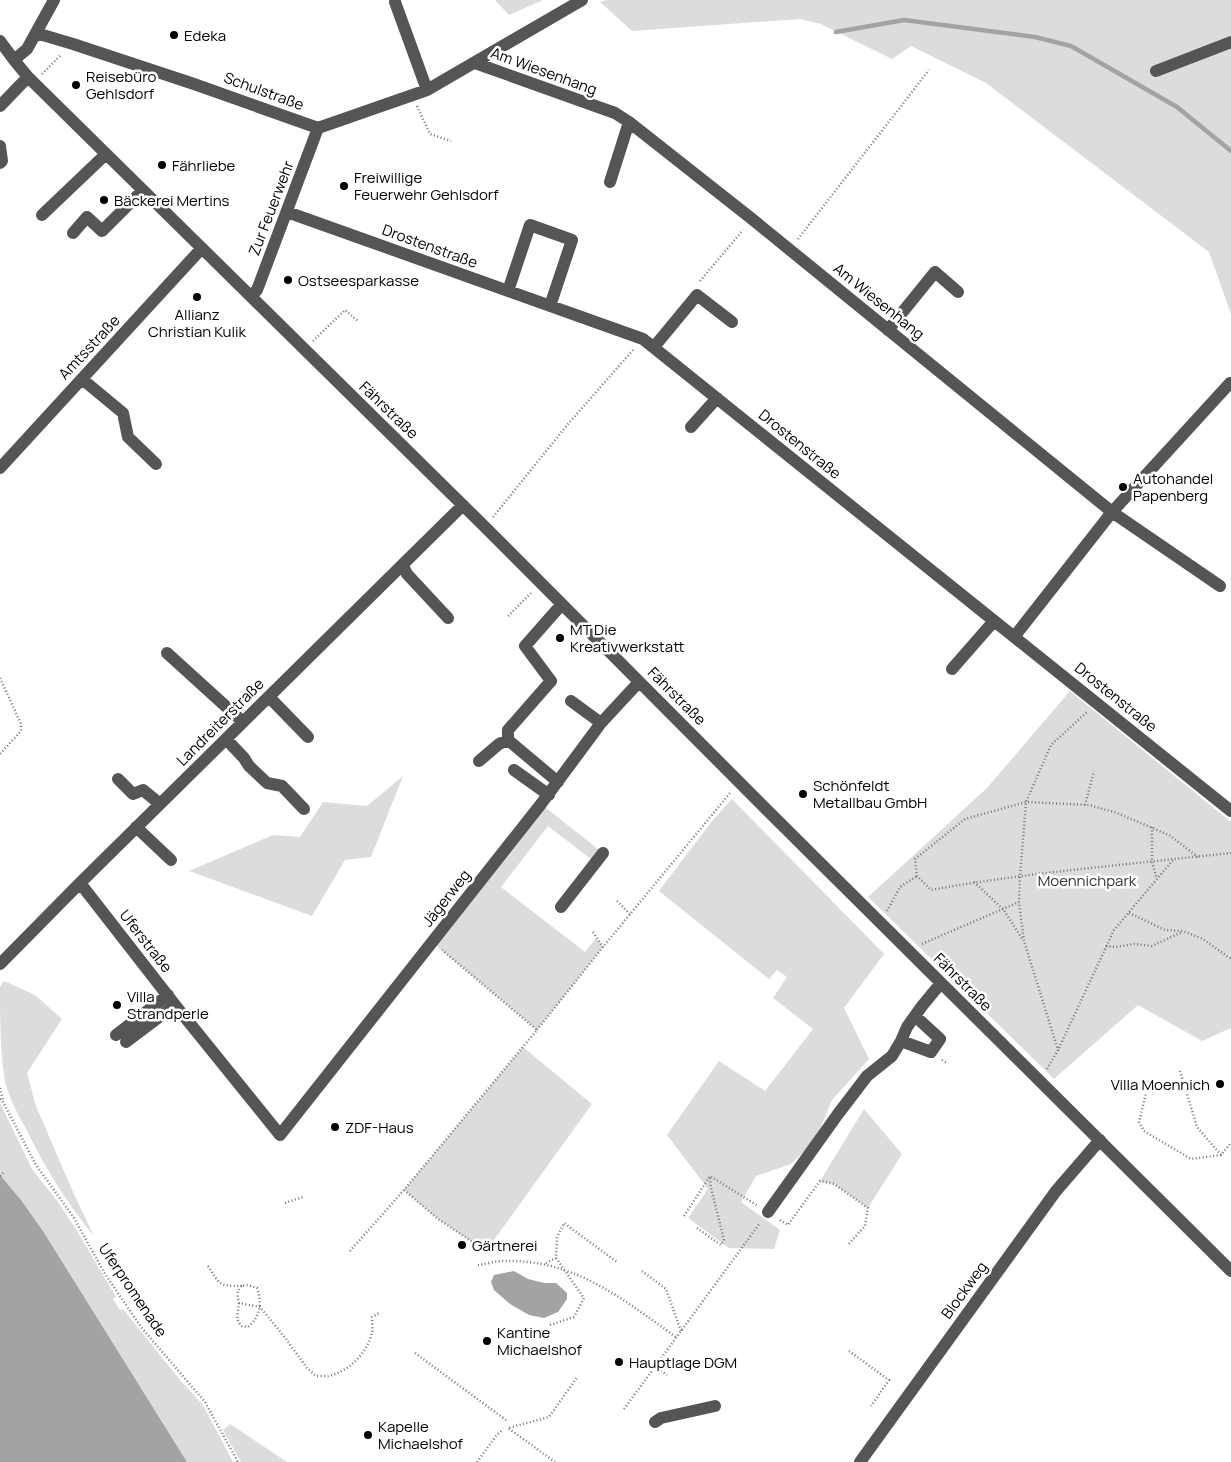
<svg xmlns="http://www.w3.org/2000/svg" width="1231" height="1462" font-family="Manrope,sans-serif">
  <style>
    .green { fill: #dcdcdc }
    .water { fill: #a3a3a3 }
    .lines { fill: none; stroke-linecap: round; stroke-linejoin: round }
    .stream { stroke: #a3a3a3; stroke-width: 4.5 }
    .path { stroke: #777; stroke-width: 2.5; stroke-dasharray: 1 2.5; stroke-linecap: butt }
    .minor { stroke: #555; stroke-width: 12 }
    .poi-dot { fill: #000; stroke: #fff; stroke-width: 2 }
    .labels { text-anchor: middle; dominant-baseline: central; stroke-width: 5; stroke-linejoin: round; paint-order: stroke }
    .poi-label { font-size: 15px; fill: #000; stroke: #fff; text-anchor: start }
    .street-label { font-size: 15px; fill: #000; stroke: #fff }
    .park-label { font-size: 15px; fill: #333; stroke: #fff }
  </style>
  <rect width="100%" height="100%" fill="#fff"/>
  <!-- green -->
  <path class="green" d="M 495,0 L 543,0 L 509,15 Z
    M 607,0 L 1231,0 L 1231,314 L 1209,252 L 986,83 L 911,46 L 892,59 L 821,24 L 800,19 L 632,31 L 600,2 Z
    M 1070,691 L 1231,822 L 1231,1028 L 1202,1041 L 1138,1005 L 1054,1079 L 868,897 L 987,788 Z
    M 403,776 L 371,857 L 345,860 L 312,916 L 189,871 L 273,835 L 300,837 L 323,802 L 367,806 Z
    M 732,799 L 884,954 L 844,1008 L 869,1059 L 832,1100 L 820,1129 L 807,1149 L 791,1164 L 756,1176 L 741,1202 L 780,1230 L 774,1249 L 729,1248 L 688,1218 L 708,1189 L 667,1135 L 719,1061 L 765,1091 L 813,1029 L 773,998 L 787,977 L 777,970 L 769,979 L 659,891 L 712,821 Z
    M 541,804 L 603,853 L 596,863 L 548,826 L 501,887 L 585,952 L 596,938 L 603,947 L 537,1030 L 432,942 Z
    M 4,981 L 35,995 L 62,1019 L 27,1073 L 36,1106 L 73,1192 L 94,1236 C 66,1202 44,1166 25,1127 C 17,1113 9,1097 5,1082 C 0,1051 0,1018 0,987 Z
    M 523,1047 L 592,1104 L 486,1251 L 438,1219 L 404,1190 Z
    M 0,1103 L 32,1169 L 58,1202 L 77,1231 L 116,1297 L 113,1299 L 120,1310 L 123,1309 L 180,1380 L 203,1405 L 233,1462 L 187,1462 L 43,1231 L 21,1200 L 0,1175 Z
    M 864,1109 L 902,1154 L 868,1208 L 834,1184 L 820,1181 Z
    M 230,1424 L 287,1462 L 241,1462 L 223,1430 Z"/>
  <!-- water -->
  <path class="water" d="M 0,1175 L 21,1200 L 43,1231 L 187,1462 L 0,1462 Z
    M 514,1271 L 528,1279 L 544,1283 L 556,1283 L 567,1293 L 567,1299 L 558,1312 L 544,1318 L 529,1315 L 510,1304 L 494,1290 L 491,1282 L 494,1275 Z"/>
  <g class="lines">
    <!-- stream -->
    <path class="stream" d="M 836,32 L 904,20 L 1035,37 L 1071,46 L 1177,107 L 1231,151"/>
    <!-- path -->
    <path class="path" d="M 42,74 L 61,55
      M 417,106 L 430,134 L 451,141
      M 798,239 L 929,70
      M 700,281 L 743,230
      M 313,341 L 345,310 L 358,321
      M 493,517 L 568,424 L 634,349
      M 508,616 L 531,593
      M 0,678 L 21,724 L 21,731 L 0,754
      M 1085,805 L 1094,771
      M 1152,827 L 1152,862 L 1157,879
      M 1198,857 L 1169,835 L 1117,813 L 1089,805 L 1026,802 L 965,819 L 915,859 L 917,876 L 931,890 C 1012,875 1093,868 1174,859 L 1231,853
      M 974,882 L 1003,909 L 1023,940
      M 617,901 L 630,914
      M 887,911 L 900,887 L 917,876
      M 1129,913 L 1165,930 L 1183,931 L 1203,939 L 1231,959
      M 593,932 L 603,947
      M 922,944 L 1019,902
      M 1106,946 L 1115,947 L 1134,944 L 1152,946 L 1182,932
      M 537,1030 L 603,947 L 730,793
      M 1059,1048 L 1114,930 L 1173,860
      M 942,1060 L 948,1064
      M 1047,1069 L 1058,1050 L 1024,941 L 1019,902 L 1020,876 L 1026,802 L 1051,745 L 1087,712
      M 1180,1071 L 1197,1127 L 1221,1155
      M 1149,1081 L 1139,1122 L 1144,1131 L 1191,1159 L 1221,1155 L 1231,1143
      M 0,1088 L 3,1101
      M 0,1099 L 3,1102 L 36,1165 L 74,1218 L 105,1274 L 141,1327 L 205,1402 L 238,1462
      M 0,1176 L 3,1173
      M 404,1190 L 438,1219 L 486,1251
      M 285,1203 L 303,1197
      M 684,1216 L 710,1176 L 758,1206
      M 780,1220 L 788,1225 L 820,1181 L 834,1184 L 868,1208 L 865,1226 L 848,1245
      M 697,1228 L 721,1245 L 724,1240 L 711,1188 L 710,1178
      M 350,1251 L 404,1190 L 537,1030 L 442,950
      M 546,1263 L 556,1258
      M 478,1265 C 486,1264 496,1261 504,1261 C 575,1259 622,1299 676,1337
      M 208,1266 C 220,1285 219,1286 241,1286 C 237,1292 237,1296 239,1303 L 260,1307 L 286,1339 L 307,1368 L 316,1376 C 320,1376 325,1376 328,1376 C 349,1372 367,1353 372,1333 C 373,1328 372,1322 372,1317 L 379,1313
      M 642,1271 L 666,1289 L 681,1331
      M 239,1303 L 237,1319 L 241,1326 L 248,1327 C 261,1316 262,1302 257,1288 L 248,1285 L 241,1286
      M 550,1325 L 574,1317 L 584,1298 L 556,1258 L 557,1237 L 564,1223 L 617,1262
      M 849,1351 L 889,1380 L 871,1406
      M 415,1353 L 506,1420
      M 655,1367 L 667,1375
      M 624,1409 L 760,1223
      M 477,1462 L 496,1436 L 503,1429
      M 555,1462 L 508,1428 L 549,1417 L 578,1376"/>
    <!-- minor -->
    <path class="minor" d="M 395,2 L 427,90
      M 36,33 L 73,44 L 194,84 L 318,128 L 427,90 L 582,0
      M 0,41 L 14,60 L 28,77 L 485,527 L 765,808 L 1231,1271
      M 14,60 L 27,49 L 54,0
      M 475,63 L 615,113 L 629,122 L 752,219 L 1112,512 L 1014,637
      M 1156,71 L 1231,42
      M 0,106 L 28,77
      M 0,146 L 2,161 L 0,163
      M 610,182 L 629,122
      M 287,212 L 643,339 L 1231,811
      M 42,215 L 106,154
      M 73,233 L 87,217 L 102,231 L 143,190
      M 508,291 L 530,225 L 572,240 L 550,306
      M 251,296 L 257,290 L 318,128
      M 888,330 L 935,272 L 958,292
      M 654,347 L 697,295 L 732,322
      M 82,379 L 123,413 L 128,437 L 156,464
      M 691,427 L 717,398
      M 0,468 L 202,248
      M 403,566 L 407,574 L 448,618
      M 1220,586 L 1112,512 L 1230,383
      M 167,653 L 243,722
      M 952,669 L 994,621
      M 269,697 L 308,737
      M 571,701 L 601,723
      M 226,739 L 244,758 L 249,766 L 267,783 L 282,786 L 304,809
      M 479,761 L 499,744 L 508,740
      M 514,770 L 549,795
      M 118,779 L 133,794 L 143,790 L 160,804
      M 558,782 L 508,740 L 508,730 L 551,681 L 525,646 L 562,604
      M 136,827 L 171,860
      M 80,883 L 175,1005 L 280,1135 L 541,804 L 601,723 L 639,682
      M 561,907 L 603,853
      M 0,964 L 80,883 L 463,505
      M 116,1035 L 168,995
      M 901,1041 L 931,1052 L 940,1039 L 915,1016
      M 126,1042 L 175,1005
      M 768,1212 L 838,1114 L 867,1076 L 892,1056 L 901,1041 L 907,1027 L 922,1006 L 941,983
      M 655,1422 L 661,1418 L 715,1406
      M 860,1462 L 1056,1191 L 1100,1140"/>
  </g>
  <!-- markers -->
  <g class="poi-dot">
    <circle cx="174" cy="35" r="5"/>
    <circle cx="76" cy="85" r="5"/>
    <circle cx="162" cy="165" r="5"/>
    <circle cx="344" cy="186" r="5"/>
    <circle cx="104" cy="200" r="5"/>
    <circle cx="288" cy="280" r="5"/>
    <circle cx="197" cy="297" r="5"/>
    <circle cx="1123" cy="487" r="5"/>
    <circle cx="560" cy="638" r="5"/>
    <circle cx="803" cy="794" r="5"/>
    <circle cx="117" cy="1005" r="5"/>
    <circle cx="1220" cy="1084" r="5"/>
    <circle cx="335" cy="1127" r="5"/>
    <circle cx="462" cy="1245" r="5"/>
    <circle cx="487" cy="1341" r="5"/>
    <circle cx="619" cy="1362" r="5"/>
    <circle cx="368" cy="1435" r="5"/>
  </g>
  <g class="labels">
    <!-- poi labels -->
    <g class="poi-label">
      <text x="184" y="35">Edeka</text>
      <text x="86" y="76">Reisebüro<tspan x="86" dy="17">Gehlsdorf</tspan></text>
      <text x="172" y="165">Fährliebe</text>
      <text x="354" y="177">Freiwillige<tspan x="354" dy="17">Feuerwehr Gehlsdorf</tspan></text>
      <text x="114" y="200">Bäckerei Mertins</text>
      <text x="298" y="280">Ostseesparkasse</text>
      <text x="197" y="314" text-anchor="middle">Allianz<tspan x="197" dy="17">Christian Kulik</tspan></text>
      <text x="1133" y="478">Autohandel<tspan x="1133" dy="17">Papenberg</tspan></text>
      <text x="570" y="629">MT Die<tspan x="570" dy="17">Kreativwerkstatt</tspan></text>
      <text x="813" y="785">Schönfeldt<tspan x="813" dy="17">Metallbau GmbH</tspan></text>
      <text x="127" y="996">Villa<tspan x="127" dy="17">Strandperle</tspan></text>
      <text x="1210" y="1084" text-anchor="end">Villa Moennich</text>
      <text x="345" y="1127">ZDF-Haus</text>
      <text x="472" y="1245">Gärtnerei</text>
      <text x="497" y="1332">Kantine<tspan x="497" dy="17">Michaelshof</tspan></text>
      <text x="629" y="1362">Hauptlage DGM</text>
      <text x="378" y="1426">Kapelle<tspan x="378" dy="17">Michaelshof</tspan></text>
    </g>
    <!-- street labels -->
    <g class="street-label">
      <text transform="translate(544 71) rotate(20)">Am Wiesenhang</text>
      <text transform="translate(264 91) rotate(20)">Schulstraße</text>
      <text transform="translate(271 208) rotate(-69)">Zur Feuerwehr</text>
      <text transform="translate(430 246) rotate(20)">Drostenstraße</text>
      <text transform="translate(879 301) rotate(39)">Am Wiesenhang</text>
      <text transform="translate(89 347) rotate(-47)">Amtsstraße</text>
      <text transform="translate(389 410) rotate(44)">Fährstraße</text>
      <text transform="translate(800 444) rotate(39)">Drostenstraße</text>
      <text transform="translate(677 696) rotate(45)">Fährstraße</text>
      <text transform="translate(1116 697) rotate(39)">Drostenstraße</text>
      <text transform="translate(220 722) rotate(-45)">Landreiterstraße</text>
      <text transform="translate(446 898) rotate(-52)">Jägerweg</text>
      <text transform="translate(146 941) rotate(52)">Uferstraße</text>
      <text transform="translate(963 982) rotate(45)">Fährstraße</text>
      <text transform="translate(133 1290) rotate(56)">Uferpromenade</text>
      <text transform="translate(964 1290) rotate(-54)">Blockweg</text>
    </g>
    <!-- park labels -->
    <g class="park-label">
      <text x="1087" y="880">Moennichpark</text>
    </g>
  </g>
</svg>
